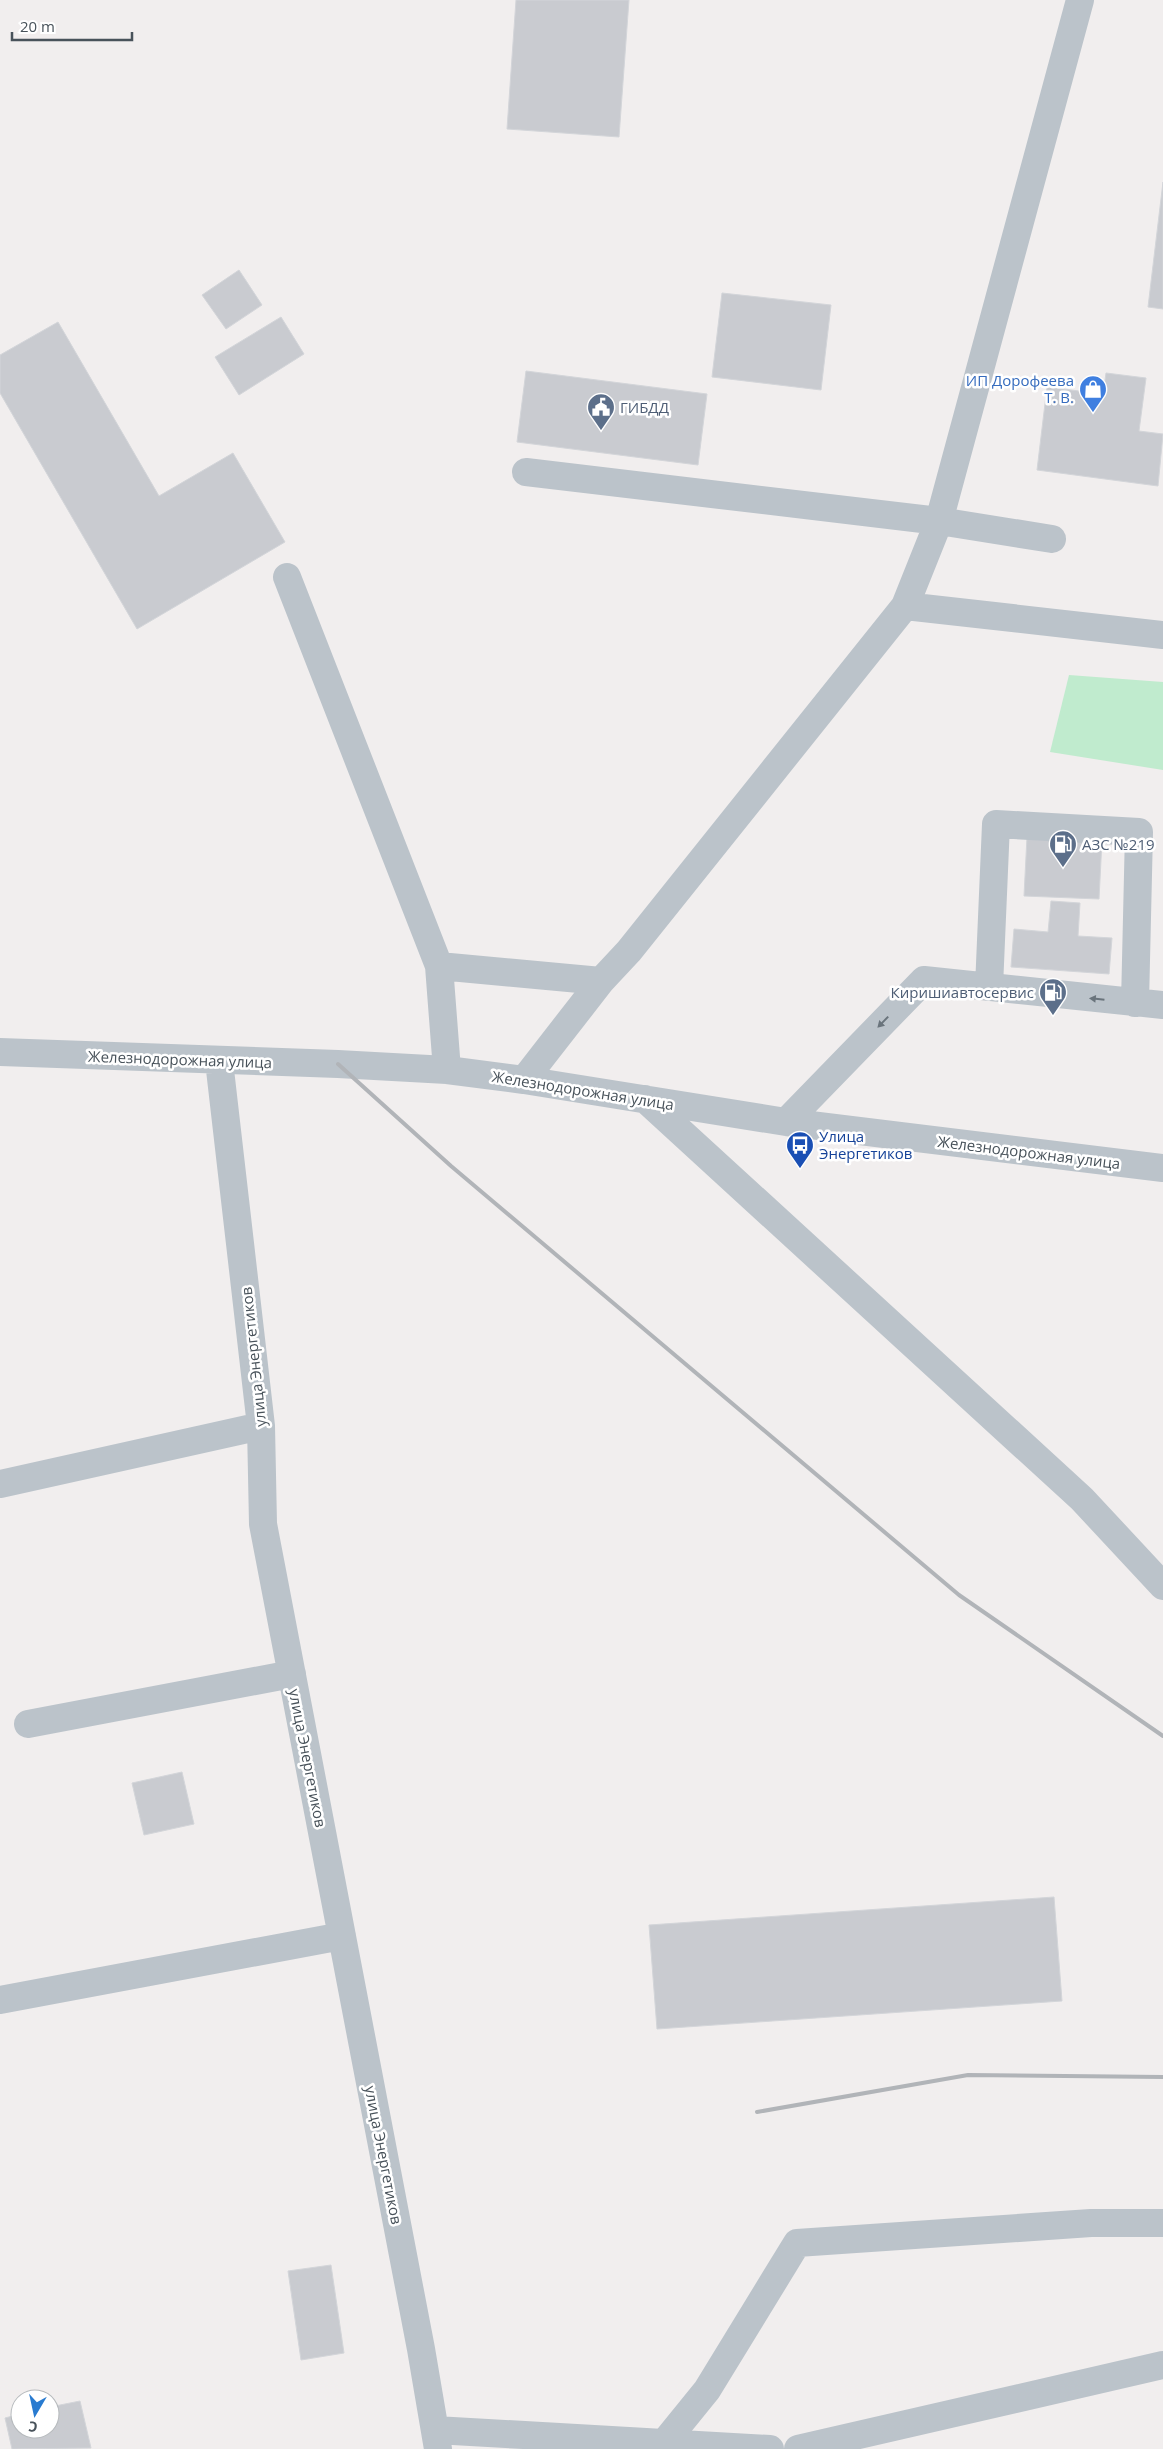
<svg xmlns="http://www.w3.org/2000/svg" width="1163" height="2449" font-family="'Open Sans',sans-serif">
  <style>
    .green { fill: #c0ebce }
    .building { fill: #c9cbd0; stroke: #d3d5d9 }
    .lines { fill: none; stroke-linecap: round; stroke-linejoin: round }
    .minor { stroke: #bbc3ca; stroke-width: 28 }
    .rail { stroke: #b1b4b8; stroke-width: 4 }
    .oneway { fill: #6a747c }
    .labels { text-anchor: middle; dominant-baseline: central; stroke-width: 5; stroke-linejoin: round; paint-order: stroke }
    .shop-label { font-size: 15px; fill: #366cbe; stroke: #fff; text-anchor: end }
    .service-label { font-size: 15px; fill: #4e5e75; stroke: #fff; text-anchor: start }
    .street-label { font-size: 15px; fill: #48525a; stroke: #fff }
    .transit-label { font-size: 15px; fill: #164399; stroke: #fff; text-anchor: start }
  </style>
  <rect width="100%" height="100%" fill="#f1eeee"/>
  <!-- green -->
  <path class="green" d="M 1069,675 L 1163,682 L 1163,770 L 1050,752 Z"/>
  <!-- building -->
  <path class="building" d="M 516,0 L 629,0 L 619,137 L 507,129 Z
    M 1163,182 L 1163,309 L 1148,307 Z
    M 239,270 L 262,305 L 226,329 L 202,295 Z
    M 722,293 L 831,305 L 821,390 L 712,377 Z
    M 281,317 L 304,354 L 239,395 L 215,357 Z
    M 58,322 L 159,496 L 233,453 L 285,542 L 137,629 L 0,393 L 0,355 Z
    M 526,371 L 707,394 L 698,465 L 517,442 Z
    M 1106,373 L 1146,378 L 1139,431 L 1163,434 L 1158,486 L 1037,470 L 1047,387 L 1103,394 Z
    M 1027,837 L 1102,840 L 1099,899 L 1024,896 Z
    M 1051,901 L 1080,903 L 1078,936 L 1112,938 L 1109,974 L 1011,967 L 1014,929 L 1048,932 Z
    M 182,1772 L 194,1824 L 144,1835 L 132,1783 Z
    M 1054,1897 L 1062,2001 L 657,2029 L 649,1925 Z
    M 331,2265 L 344,2353 L 301,2360 L 288,2271 Z
    M 80,2401 L 91,2448 L 12,2449 L 5,2418 L 20,2414 L 20,2429 L 50,2429 L 50,2407 Z"/>
  <g class="lines">
    <!-- minor -->
    <path class="minor" d="M 526,472 L 939,521 L 1052,539
      M 287,577 L 439,966 L 447,1070
      M 905,606 L 1163,635
      M 439,966 L 601,981
      M 989,987 L 996,824 L 1139,832 L 1135,1003
      M 0,1052 L 338,1064 L 447,1070 L 524,1080 L 786,1122 L 1163,1168
      M 219,1061 L 261,1426 L 263,1524 L 421,2349 L 438,2449
      M 524,1080 L 601,981 L 629,951 L 905,606 L 939,521 L 1080,0
      M 645,1099 L 1082,1499 L 1163,1586
      M 786,1122 L 924,980 L 1163,1005
      M 0,1484 L 261,1426
      M 28,1724 L 292,1674
      M 0,2000 L 342,1936
      M 435,2430 L 770,2449
      M 664,2443 L 707,2390 L 797,2243 L 1091,2223 L 1163,2223
      M 798,2449 L 1163,2365"/>
    <!-- rail -->
    <path class="rail" d="M 338,1064 L 451,1166 L 959,1595 L 1163,1736
      M 757,2112 L 968,2075 L 1163,2077"/>
  </g>
  <!-- one-way arrows -->
  <defs><path id="oneway-solid" d="M-6-.8H1V-3.2L6.5 0L1 3.2V.8H-6Z" transform="scale(1.25)"/></defs>
  <g class="oneway">
    <use href="#oneway-solid" transform="translate(1097 999) rotate(-174)"/>
    <use href="#oneway-solid" transform="translate(883 1022) rotate(134)"/>
  </g>
  <!-- icons -->
  <defs>
    <g id="shop-pin" transform="scale(1.4375)"><path d="M0 17L-7.5 6A9.5 9.5 0 1 1 7.5 6Z" fill="#3f7fe0" stroke="#fff"/><path d="M-5-2.5h2.3a2.7 3.5 0 0 1 5.4 0H5L5.5 6h-11ZM-1.5-2.5h3a1.5 2.3 0 0 0-3 0Z" fill="#fff"/></g>
    <g id="civic-pin" transform="scale(1.4375)"><path d="M0 17L-7.5 6A9.5 9.5 0 1 1 7.5 6Z" fill="#5c6f8a" stroke="#fff"/><path d="M-.6-6.5H3V-4.5H.6V-3L4-1V1h2V6H-6V1h2V-1L-.6-3ZM-1.2 2.5V6h2.4V2.5Z" fill="#fff"/></g>
    <g id="fuel-pin" transform="scale(1.4375)"><path d="M0 17L-7.5 6A9.5 9.5 0 1 1 7.5 6Z" fill="#5c6f8a" stroke="#fff"/><path d="M-5.5-6h7V0h2V4h1.3V-2.5L3-4.5l.8-.8L6-3V5H2.5V1h-1V6h-7ZM-4.2-4.7v3.2H.2V-4.7Z" fill="#fff"/></g>
    <g id="bus-pin" transform="scale(1.4375)"><path d="M0 17L-7.5 6A9.5 9.5 0 1 1 7.5 6Z" fill="#1a4fb4" stroke="#fff"/><path d="M-5-6H5V4H4V6H2V4H-2V6H-4V4H-5ZM-3.5-4V0h7V-4ZM-3.5 1.2v1.5H-2V1.2ZM2 1.2v1.5H3.5V1.2Z" fill="#fff"/></g>
  </defs>
  <g fill-rule="evenodd">
    <use href="#shop-pin" x="1093" y="389"/>
    <use href="#civic-pin" x="601" y="407"/>
    <use href="#fuel-pin" x="1063" y="844"/>
    <use href="#fuel-pin" x="1053" y="992"/>
    <use href="#bus-pin" x="800" y="1145"/>
  </g>
  <g class="labels">
    <!-- shop labels -->
    <g class="shop-label">
      <text x="1074" y="380">ИП Дорофеева<tspan x="1074" dy="17">Т. В.</tspan></text>
    </g>
    <!-- service labels -->
    <g class="service-label">
      <text x="620" y="407">ГИБДД</text>
      <text x="1082" y="844">АЗС №219</text>
      <text x="1034" y="992" text-anchor="end">Киришиавтосервис</text>
    </g>
    <!-- street labels -->
    <g class="street-label">
      <text transform="translate(180 1059) rotate(2)">Железнодорожная улица</text>
      <text transform="translate(583 1090) rotate(9)">Железнодорожная улица</text>
      <text transform="translate(1029 1152) rotate(7)">Железнодорожная улица</text>
      <text transform="translate(253 1357) rotate(-96)">улица Энергетиков</text>
      <text transform="translate(308 1758) rotate(79)">улица Энергетиков</text>
      <text transform="translate(384 2155) rotate(79)">улица Энергетиков</text>
    </g>
    <!-- transit labels -->
    <g class="transit-label">
      <text x="819" y="1136">Улица<tspan x="819" dy="17">Энергетиков</tspan></text>
    </g>
  </g>
  <!-- north arrow -->
  <g transform="translate(35 2414) rotate(189)"><circle r="24" fill="#ffffff" stroke="#b6babd"/>
  <path d="M0-4L9 19L0 12L-9 19Z" fill="#297bd0"/>
  <text y="-8" font-size="14" font-weight="bold" text-anchor="middle" fill="#48525a">С</text>
  </g>
  <!-- scale -->
  <path d="M12 32v8h120v-8" fill="none" stroke="#48525a" stroke-width="2.5"/>
  <text x="20" y="32" font-size="15" fill="#48525a" stroke="#ffffff" stroke-width="4" paint-order="stroke">20 m</text>
</svg>
